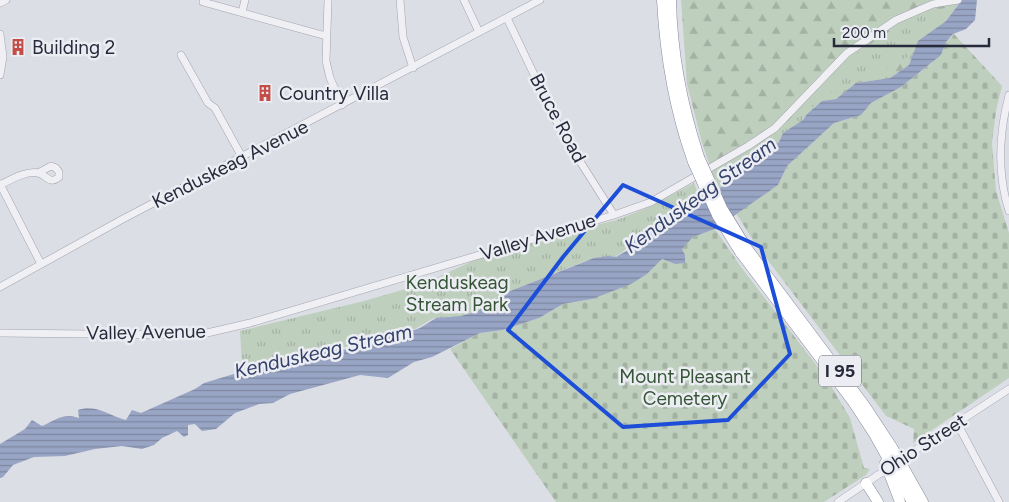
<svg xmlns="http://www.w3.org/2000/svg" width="1009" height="502" font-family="Figtree,sans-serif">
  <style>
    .forest { fill: url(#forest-firs) }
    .cemetery { fill: url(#cemetery-stones) }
    .park { fill: url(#park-tufts) }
    .water { fill: url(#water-rules) }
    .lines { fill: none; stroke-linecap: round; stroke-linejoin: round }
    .minor-casing { stroke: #a2a4af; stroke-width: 8 }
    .highway-casing { stroke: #85899b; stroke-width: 11 }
    .minor { stroke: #efeff4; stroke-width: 7 }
    .highway { stroke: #fff; stroke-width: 10 }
    .minor-bridge-casing { stroke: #a2a4af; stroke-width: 8; stroke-linecap: butt }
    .highway-bridge-casing { stroke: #85899b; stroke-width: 11; stroke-linecap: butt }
    .minor-bridge { stroke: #efeff4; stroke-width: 7 }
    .highway-bridge { stroke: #fff; stroke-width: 10 }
    .marked { fill: none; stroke: #1d4ed8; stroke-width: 4; stroke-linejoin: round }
    .labels { text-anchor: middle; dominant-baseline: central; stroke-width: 5; stroke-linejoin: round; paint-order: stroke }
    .shield { fill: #ebedf3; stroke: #626472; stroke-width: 1 }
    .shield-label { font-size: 18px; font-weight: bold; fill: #272a3b }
    .poi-label { font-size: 19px; fill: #272a3b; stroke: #ebedf3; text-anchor: start }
    .street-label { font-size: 19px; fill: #272a3b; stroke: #ebedf3 }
    .park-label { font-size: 19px; fill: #355536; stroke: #ebedf3 }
    .water-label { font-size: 20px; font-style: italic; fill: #34426b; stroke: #ebedf3 }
  </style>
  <defs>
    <pattern id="forest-firs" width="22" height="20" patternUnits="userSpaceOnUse" patternTransform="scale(1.25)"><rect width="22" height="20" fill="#bfcfbe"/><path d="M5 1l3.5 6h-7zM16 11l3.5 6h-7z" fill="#a4b2a4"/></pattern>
    <pattern id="cemetery-stones" width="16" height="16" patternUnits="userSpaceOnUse" patternTransform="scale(1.25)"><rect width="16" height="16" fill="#bfcfbe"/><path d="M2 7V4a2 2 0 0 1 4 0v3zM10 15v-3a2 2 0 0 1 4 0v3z" fill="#a4b2a4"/></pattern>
    <pattern id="park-tufts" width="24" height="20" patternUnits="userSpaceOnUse" patternTransform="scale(1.25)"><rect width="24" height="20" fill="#bfcfbe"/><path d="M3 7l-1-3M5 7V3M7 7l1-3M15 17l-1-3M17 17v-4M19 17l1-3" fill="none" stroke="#a4b2a4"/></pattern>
    <pattern id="water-rules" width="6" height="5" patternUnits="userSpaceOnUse" patternTransform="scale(1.25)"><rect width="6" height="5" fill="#99a5c4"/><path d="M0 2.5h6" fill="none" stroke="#7d87a0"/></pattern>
  </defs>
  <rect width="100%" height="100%" fill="#dcdee5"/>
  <!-- forest -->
  <path class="forest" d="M 681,0 L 962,0 L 946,21 L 918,41 L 909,65 L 890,78 L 856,83 L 836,99 L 822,101 L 807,114 L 803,120 L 783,133 L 779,142 L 772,146 L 735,179 L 718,189 L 702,143 L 687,84 Z"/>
  <!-- cemetery -->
  <path class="cemetery" d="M 954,34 L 1002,86 L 996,111 L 992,143 L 996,191 L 1009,233 L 1009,378 L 913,443 L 914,429 L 886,416 L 754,242 L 736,213 L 778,185 L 787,166 L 834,123 L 861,115 L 871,103 L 901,87 L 941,55 L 946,42 Z
    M 715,229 L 741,267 L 827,379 L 850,418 L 864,468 L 870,469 L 866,475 L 824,502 L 556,502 L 450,349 L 480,333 L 503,330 L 539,318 L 563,304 L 592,299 L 647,274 L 662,259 L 675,264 L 685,255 L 681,249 L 693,237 Z"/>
  <!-- park -->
  <path class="park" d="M 957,5 L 950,15 L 920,41 L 907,57 L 875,75 L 852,84 L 838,94 L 828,91 C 822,103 806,108 802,121 L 783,133 L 778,141 L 769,146 L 752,161 L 752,163 L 750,163 L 717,187 L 711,173 C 736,159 760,145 782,127 C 794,116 804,102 816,91 C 855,51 901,17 957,5 Z
    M 694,183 L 702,202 L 679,217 L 671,220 L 670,226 L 663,226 L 655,233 L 651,230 L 641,234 L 638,233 C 629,242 629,250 616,256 L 617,258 L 585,261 L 538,280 L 518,289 L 502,295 L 492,302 L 478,306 L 479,309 L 481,309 L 479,311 L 469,313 L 467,316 L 457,316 L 454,319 L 450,316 L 448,318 L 434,318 L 413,330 L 392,334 L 385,339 C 375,338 367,346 357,348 C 352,349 349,346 345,347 C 338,347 335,351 329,349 L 329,345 L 316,348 L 308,348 L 283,359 L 280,358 L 276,361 L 272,359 L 262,361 L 262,364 L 258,367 L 253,364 L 242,367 L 240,331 L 364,301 L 423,284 L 479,258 L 567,232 L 617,220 L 649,207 Z"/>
  <!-- water -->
  <path class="water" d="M 962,0 L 977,0 L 975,20 L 966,29 L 953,34 L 946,42 L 941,55 L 901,87 L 871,103 L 861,115 L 834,123 L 787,166 L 778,185 L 715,229 L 693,237 L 682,249 L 685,255 L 685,263 L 675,264 L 662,259 L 647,274 L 631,284 L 592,299 L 563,304 L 539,318 L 503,330 L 480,333 L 432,357 L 414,362 L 388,378 L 360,375 L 290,394 L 273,403 L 259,404 L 235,413 L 216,429 L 202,431 L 195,424 L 188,425 L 188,435 L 184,437 L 177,431 L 162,438 L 154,445 L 142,449 L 122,446 L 95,449 L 65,456 L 34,457 L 13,465 L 3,477 L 0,478 L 0,444 L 25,429 L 32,420 L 42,426 C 55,420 64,412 79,418 L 78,410 C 96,404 109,416 126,420 L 132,410 L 141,413 L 195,389 L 204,383 L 247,370 L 263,367 L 268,362 L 285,359 L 303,351 L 320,348 L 336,350 L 357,349 L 384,340 L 393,333 L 406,333 L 420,328 L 436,318 L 461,316 L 478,311 L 503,294 L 594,258 L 608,256 L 616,257 L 628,250 L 636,237 L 643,231 L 658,231 L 673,224 L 701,203 C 710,190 725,187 736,178 C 748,167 760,156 772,146 L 779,142 L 783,133 L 803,120 L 807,114 L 822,101 L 836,99 L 856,83 L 890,78 L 909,65 L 918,41 L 946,21 Z"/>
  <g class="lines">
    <!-- minor casing -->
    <g class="minor-casing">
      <path id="minor" d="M 328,0 L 326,61 L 330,78 L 342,105
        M 400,0 L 403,37 L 413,68
        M 464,0 L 479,32
        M 203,2 L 326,36
        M 0,3 L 6,0
        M 242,12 L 245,0
        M 507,18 L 562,133 L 614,215
        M 0,34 L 3,57 L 0,75
        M 181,55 L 208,103 L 215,108 L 242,157
        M 1009,95 C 999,133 997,173 1009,211
        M 0,184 L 41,264
        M 0,185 C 10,180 27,170 39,173 C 47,176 50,185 59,177 L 59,172 L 56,168 L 51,166 L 38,173
        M 0,287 L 121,220 L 540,0
        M 0,333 L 179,335 L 207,333 L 250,323 L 614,215 L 651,202 L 748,146 L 775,128 L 847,53 L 896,20 L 933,4 L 958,0
        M 957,423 L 999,502
        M 914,451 L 1009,389
        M 838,502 L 878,475"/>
    </g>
    <!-- highway casing -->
    <g class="highway-casing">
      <path id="highway" d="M 662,0 C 665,56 674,109 693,162
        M 671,0 C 672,54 682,105 699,157
        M 746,247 L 865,406 L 892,447 L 923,502
        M 740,252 L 853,402 L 874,434 L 912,502
        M 885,463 L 900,502
        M 866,483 L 878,502"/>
    </g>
    <!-- minor -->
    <use href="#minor" class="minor"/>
    <!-- highway -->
    <use href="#highway" class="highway"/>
    <!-- minor-bridge casing -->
    <g class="minor-bridge-casing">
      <path id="minor-bridge" d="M 878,475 L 914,451"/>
    </g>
    <!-- highway-bridge casing -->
    <g class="highway-bridge-casing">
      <path id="highway-bridge" d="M 699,157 L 722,208 L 746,247
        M 693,162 L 717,215 L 740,252"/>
    </g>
    <!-- minor-bridge -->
    <use href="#minor-bridge" class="minor-bridge"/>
    <!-- highway-bridge -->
    <use href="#highway-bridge" class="highway-bridge"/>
  </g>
  <!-- marked area -->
  <path class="marked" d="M 623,185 L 761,247 L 790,354 L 728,420 L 623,427 L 508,330 L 563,257 Z"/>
  <!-- icons -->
  <defs>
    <g id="building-bare" transform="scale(1.35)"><path d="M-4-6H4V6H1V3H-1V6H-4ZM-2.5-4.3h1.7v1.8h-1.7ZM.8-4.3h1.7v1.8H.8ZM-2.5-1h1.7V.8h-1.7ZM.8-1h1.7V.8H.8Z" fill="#c44d48" stroke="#ebedf3" stroke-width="2.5" paint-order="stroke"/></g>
  </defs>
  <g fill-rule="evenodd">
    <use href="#building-bare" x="18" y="47"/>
    <use href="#building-bare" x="265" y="93"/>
  </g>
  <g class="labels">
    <!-- shield labels -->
    <rect class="shield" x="819" y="355.5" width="42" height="31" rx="4"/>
    <g class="shield-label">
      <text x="840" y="371">I 95</text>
    </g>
    <!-- poi labels -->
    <g class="poi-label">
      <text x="32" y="47">Building 2</text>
      <text x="279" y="93">Country Villa</text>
    </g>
    <!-- street labels -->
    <g class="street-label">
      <text transform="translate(558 118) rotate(62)">Bruce Road</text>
      <text transform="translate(230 164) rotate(-27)">Kenduskeag Avenue</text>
      <text transform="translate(538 237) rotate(-17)">Valley Avenue</text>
      <text transform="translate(146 332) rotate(-1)">Valley Avenue</text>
      <text transform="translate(923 445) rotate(-33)">Ohio Street</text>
    </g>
    <!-- park labels -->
    <g class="park-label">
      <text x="457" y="282">Kenduskeag<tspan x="457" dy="22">Stream Park</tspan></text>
      <text x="685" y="376">Mount Pleasant<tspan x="685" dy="22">Cemetery</tspan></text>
    </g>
    <!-- water labels -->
    <g class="water-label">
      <text transform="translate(700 195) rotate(-36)">Kenduskeag Stream</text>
      <text transform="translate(323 351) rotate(-13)">Kenduskeag Stream</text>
    </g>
  </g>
  <!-- scale -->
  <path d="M834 38v8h155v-8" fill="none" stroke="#272a3b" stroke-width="2.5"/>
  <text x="842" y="38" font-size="15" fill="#272a3b" stroke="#ebedf3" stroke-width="4" paint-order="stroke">200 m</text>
</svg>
